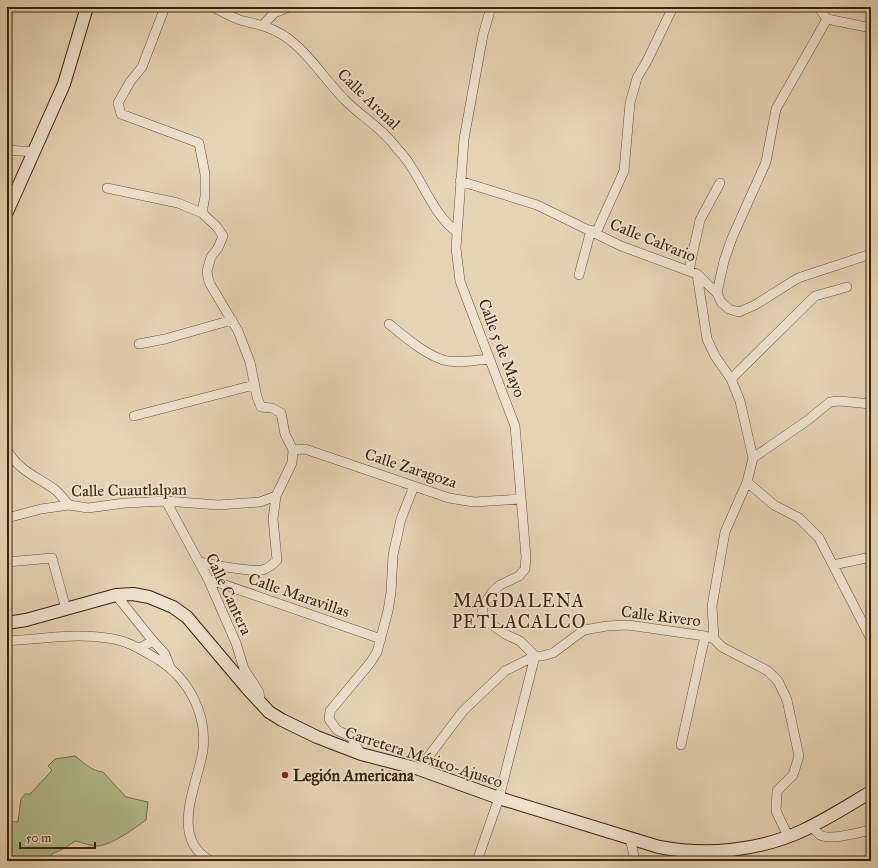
<svg xmlns="http://www.w3.org/2000/svg" width="878" height="868" font-family="'IM FELL Great Primer',serif">
  <style>
    .green { fill: #b2bd8e; stroke: #76704c }
    .lines { fill: none; stroke-linecap: round; stroke-linejoin: round }
    .street-casing { stroke: #664f34; stroke-width: 10 }
    .secondary-casing { stroke: #3b2309; stroke-width: 14 }
    .street { stroke: #eee2ce; stroke-width: 9 }
    .secondary { stroke: #eee2ce; stroke-width: 12 }
    .poi-dot { fill: #8f2418; stroke: #eee2ce; stroke-width: 1.5 }
    .labels { text-anchor: middle; dominant-baseline: central; stroke-width: 3.5; stroke-linejoin: round; paint-order: stroke }
    .street-label { font-size: 16px; fill: #3b2309; stroke: #eee2ce }
    .poi-label { font-size: 16px; font-weight: bold; fill: #3b2309; stroke: #eee2ce; text-anchor: start }
    .quarter-label { font-size: 18px; letter-spacing: 1px; fill: #3b2309; stroke: #eee2ce }
  </style>
  <rect width="100%" height="100%" fill="#e5d3b3"/>
  <filter id="stains"><feTurbulence type="fractalNoise" baseFrequency=".005" numOctaves="4"/><feColorMatrix values="0 0 0 0 .2 0 0 0 0 .09 0 0 0 0 .02 0 0 0 .5 -.17"/></filter>
  <radialGradient id="worn" r=".72"><stop offset=".6" stop-color="#630" stop-opacity="0"/><stop offset="1" stop-color="#630" stop-opacity=".3"/></radialGradient>
  <!-- green -->
  <path class="green" d="M 75,756 C 83,762 93,772 103,772 L 126,797 L 148,802 L 146,820 C 135,828 113,844 99,846 C 92,847 82,842 75,841 L 65,848 L 52,854 L 49,861 L 7,861 L 7,821 L 18,822 L 21,799 L 25,794 L 30,794 L 47,776 L 52,770 L 48,766 L 55,759 Z"/>
  <g class="lines">
    <!-- street casing -->
    <g class="street-casing">
      <path id="street" d="M 165,7 L 142,67 L 130,82 L 118,103 L 121,114 L 199,143 L 205,174 L 205,196 L 202,213
        M 213,7 C 221,11 231,17 240,20 C 256,24 268,26 283,35 C 308,51 323,78 344,99 C 360,116 381,127 395,146 C 400,152 406,158 410,165 C 425,187 435,216 457,232
        M 491,7 L 483,35 L 464,139 L 456,248 L 460,281 L 515,426 L 526,557 L 525,569 L 519,576 L 500,585 L 493,591 L 487,600 L 482,609 L 483,615 L 487,621 L 505,634 L 520,641 L 535,656
        M 818,7 L 827,19 L 871,28
        M 263,25 L 274,13 L 289,7
        M 7,150 L 35,152
        M 460,181 L 537,205 L 621,246 L 697,274 L 717,293 L 721,302 L 729,309 L 739,312 L 755,305 L 798,278 L 871,254
        M 107,188 L 178,203 L 202,213 L 217,227 L 223,236 L 218,248 L 211,257 L 207,271 L 208,278 L 210,284 L 238,331 L 250,362 L 257,397 L 261,407 L 272,408 L 281,413 L 285,434 L 293,450
        M 596,233 L 624,171 L 630,103 L 637,78 L 647,61 L 673,7
        M 689,270 L 700,220 L 720,183
        M 697,274 L 707,339 L 715,356 L 731,379 L 740,401 L 753,458
        M 579,275 L 591,230
        M 717,293 L 724,261 L 732,238 L 766,162 L 776,109 L 827,19
        M 389,324 C 405,337 423,353 443,360 C 457,364 476,360 489,359
        M 139,344 L 165,339 L 232,320
        M 731,379 L 815,296 L 847,287
        M 134,416 L 254,385
        M 7,450 C 19,471 36,476 54,489 C 60,493 64,500 69,505
        M 293,450 L 305,449 L 449,498 L 474,502 L 521,499
        M 747,482 L 774,505 L 799,518 L 819,538 L 871,639
        M 166,501 L 208,579 L 236,643 L 244,669 L 259,692 L 260,701
        M 7,518 L 41,509 L 69,505 L 88,508 L 125,503 L 166,501 L 218,505 L 260,502 L 276,496
        M 7,562 L 52,558 L 66,609
        M 199,562 C 215,565 247,572 262,570 C 268,569 273,564 277,560 L 273,519 L 276,496 L 292,463 L 293,450
        M 833,565 L 871,557
        M 208,579 L 381,639
        M 116,595 L 153,641 L 140,648
        M 714,639 L 712,606 L 725,532 L 747,482 L 753,458 L 808,420 L 830,402 L 839,401 L 871,404
        M 7,641 C 40,639 74,633 107,638 C 127,640 142,650 159,660 C 189,679 207,714 203,750 C 198,784 168,838 211,861
        M 153,641 L 165,654 L 170,667
        M 681,745 L 705,636
        M 361,754 L 351,737 L 337,730 L 329,719 L 330,711 L 370,663 L 377,652 L 388,611 L 391,592 L 393,555 L 401,519 L 414,486
        M 419,769 L 463,711 L 505,671 L 535,656 L 542,656 L 553,653 L 584,630 L 607,626 L 628,625 L 705,636 L 714,639 L 722,647 L 768,671 L 778,681 L 787,700 L 799,756 L 793,775 L 777,791 L 776,811 L 788,836
        M 811,826 C 814,829 817,833 820,835 C 830,841 860,832 871,830
        M 630,838 L 635,861
        M 477,861 L 499,798 L 535,656"/>
    </g>
    <!-- secondary casing -->
    <g class="secondary-casing">
      <path id="secondary" d="M 7,212 L 64,84 L 87,7
        M 7,623 L 26,620 L 116,595 L 133,594 L 149,597 L 173,607 L 187,617 L 246,687 L 269,712 L 282,720 L 317,737 L 361,754 L 419,769 L 499,798 L 659,847 C 707,856 759,851 804,830 C 827,819 849,805 871,792"/>
    </g>
    <!-- street -->
    <use href="#street" class="street"/>
    <!-- secondary -->
    <use href="#secondary" class="secondary"/>
  </g>
  <!-- markers -->
  <circle class="poi-dot" cx="285" cy="775" r="4"/>
  <g class="labels">
    <!-- street labels -->
    <g class="street-label">
      <text transform="translate(369 99) rotate(44)">Calle Arenal</text>
      <text transform="translate(653 240) rotate(22)">Calle Calvario</text>
      <text transform="translate(502 348) rotate(69)">Calle 5 de Mayo</text>
      <text transform="translate(411 468) rotate(18)">Calle Zaragoza</text>
      <text transform="translate(129 490) rotate(-1)">Calle Cuautlalpan</text>
      <text transform="translate(229 594) rotate(65)">Calle Cantera</text>
      <text transform="translate(299 595) rotate(19)">Calle Maravillas</text>
      <text transform="translate(661 616) rotate(7)">Calle Rivero</text>
      <text transform="translate(424 757) rotate(18)">Carretera México-Ajusco</text>
    </g>
    <!-- poi labels -->
    <g class="poi-label">
      <text x="293" y="775">Legión Americana</text>
    </g>
    <!-- quarter labels -->
    <g class="quarter-label">
      <text x="519" y="601">MAGDALENA<tspan x="519" dy="21">PETLACALCO</tspan></text>
    </g>
  </g>
  <!-- margin -->
  <rect width="878" height="868" fill="none" stroke="#e5d3b3" stroke-width="24"/>
  <rect x="8" y="8" width="862" height="852" fill="none" stroke="#3b2309" stroke-width="2"/>
  <rect x="12" y="12" width="854" height="844" fill="none" stroke="#3b2309"/>
  <!-- scale -->
  <path d="M20 842v6h75v-6" fill="none" stroke="#3b2309" stroke-width="2"/>
  <text x="26" y="842" font-size="12" fill="#3b2309" stroke="#eee2ce" stroke-width="3" paint-order="stroke">50 m</text>
  <rect width="100%" height="100%" filter="url(#stains)"/>
  <rect width="100%" height="100%" fill="url(#worn)"/>
</svg>
